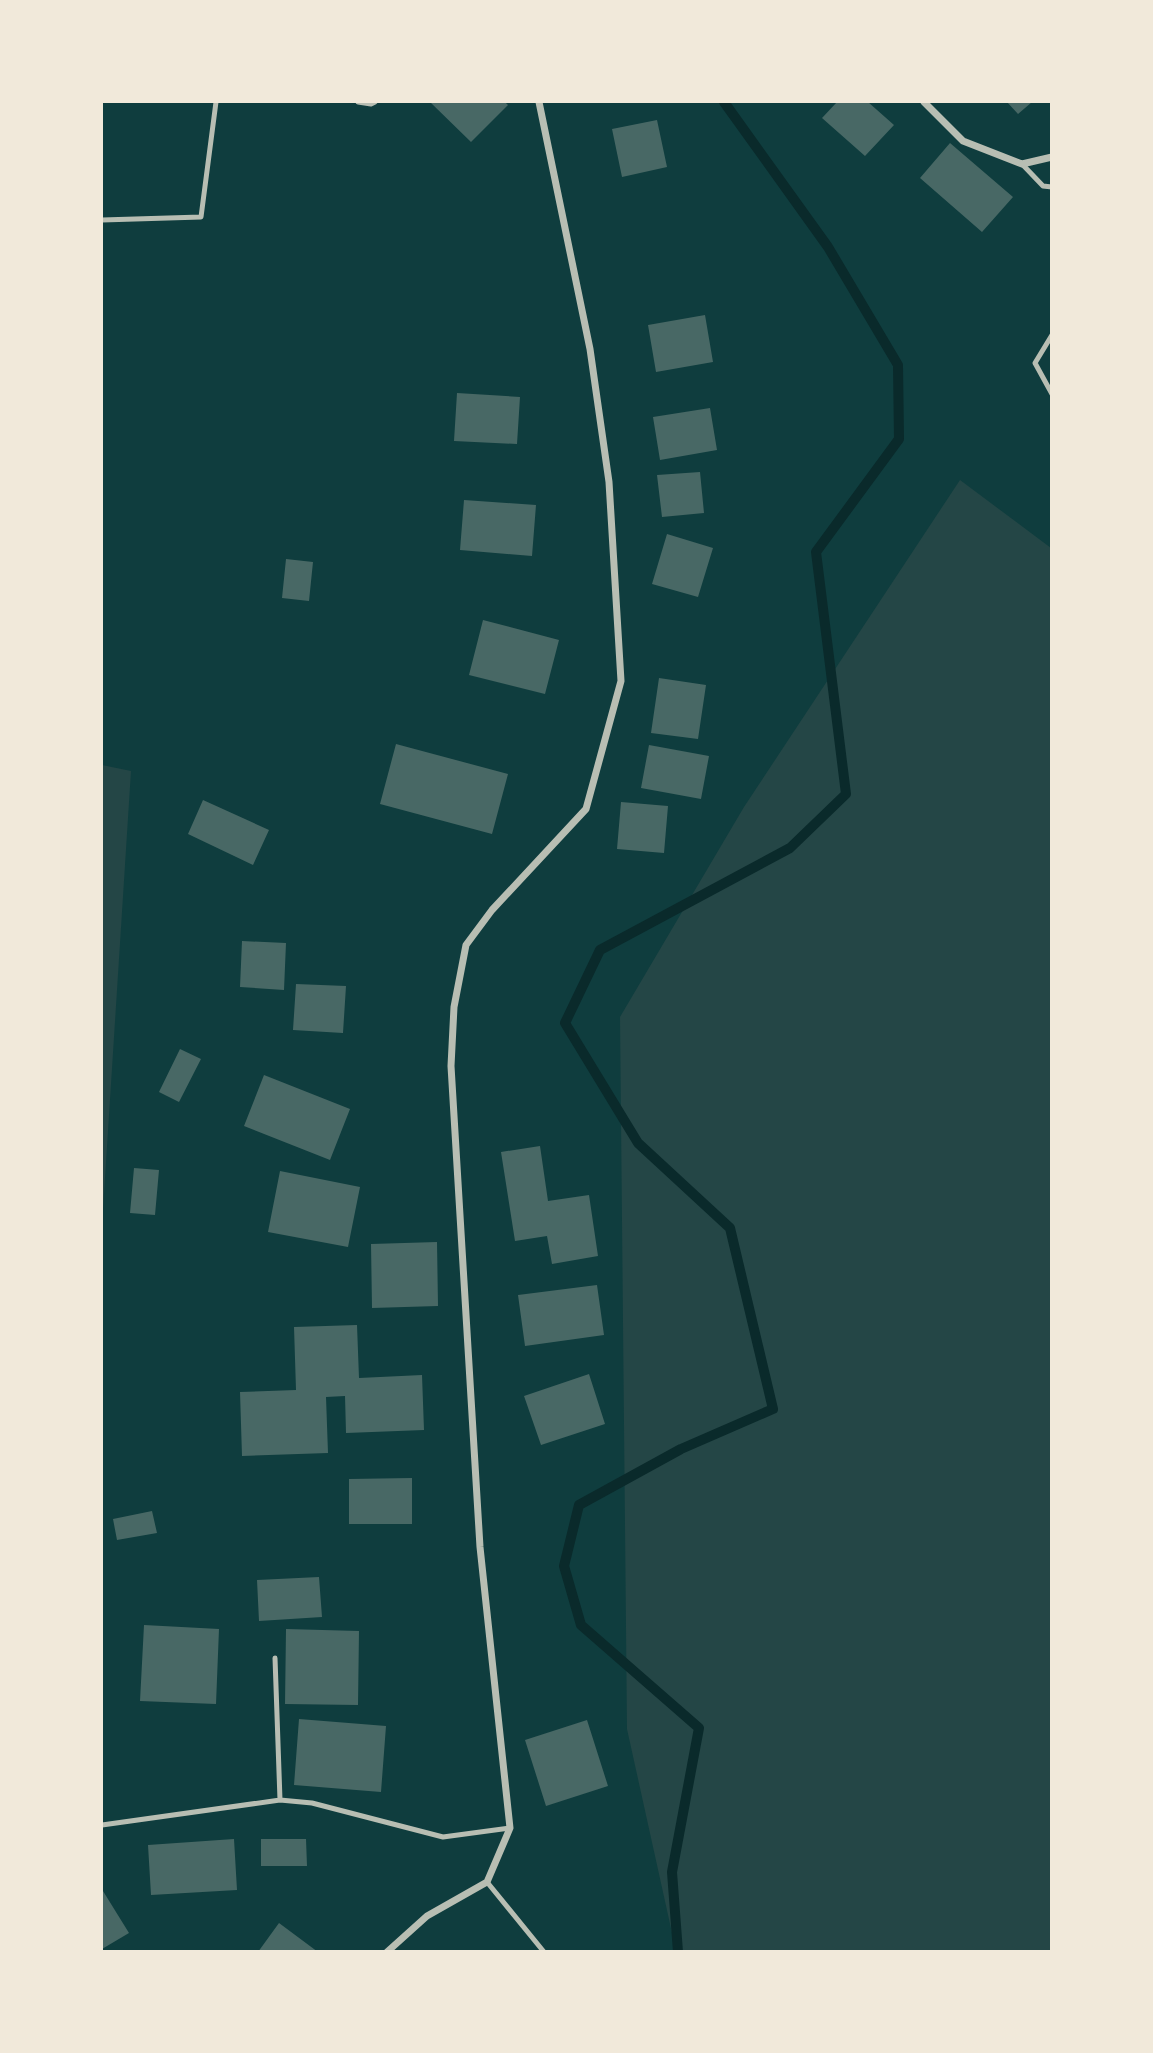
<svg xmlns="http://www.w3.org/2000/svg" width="1153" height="2053" font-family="'Sofia Sans Condensed',sans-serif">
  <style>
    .green { fill: #244646 }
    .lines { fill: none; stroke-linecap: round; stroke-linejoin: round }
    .stream { stroke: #0a2a2b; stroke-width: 10 }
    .building { fill: #486865 }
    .service { stroke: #b8beb3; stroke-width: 5 }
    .minor { stroke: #b8beb3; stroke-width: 7 }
  </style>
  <rect width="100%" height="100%" fill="#0f3d3e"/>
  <!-- green -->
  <path class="green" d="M 960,480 L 1051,548 L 1051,1951 L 676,1951 L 627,1729 L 620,1017 L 744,807 Z
    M 102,765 L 131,771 L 102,1225 Z"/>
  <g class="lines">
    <!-- stream -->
    <path class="stream" d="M 678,1952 L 672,1872 L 699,1728 L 581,1625 L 564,1566 L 579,1505 L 681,1449 L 773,1409 L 730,1228 L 638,1143 L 565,1023 L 600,950 L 790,848 L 846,794 L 816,552 L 899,439 L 898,365 L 828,247 L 724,102"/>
  </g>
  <!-- building -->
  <path class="building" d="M 430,102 L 505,102 L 508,105 L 471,142 Z
    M 837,102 L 868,102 L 894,125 L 865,156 L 822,118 Z
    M 1007,102 L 1032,102 L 1018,114 Z
    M 657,120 L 667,167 L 622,177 L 612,129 Z
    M 950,143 L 1013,197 L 982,232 L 920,178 Z
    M 705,315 L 713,362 L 656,372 L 648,325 Z
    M 457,393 L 520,397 L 517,444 L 454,441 Z
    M 710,408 L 717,450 L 660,460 L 653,417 Z
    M 700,472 L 704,513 L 662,517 L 657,475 Z
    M 464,500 L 536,505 L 532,556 L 460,550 Z
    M 667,534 L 713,548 L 698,597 L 652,584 Z
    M 286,559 L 313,562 L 309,601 L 282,598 Z
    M 483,620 L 559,640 L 545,694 L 469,675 Z
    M 659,678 L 706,685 L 698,739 L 651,733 Z
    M 396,744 L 508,774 L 492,834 L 380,804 Z
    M 649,745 L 709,756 L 701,799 L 641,788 Z
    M 203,800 L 269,830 L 253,865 L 188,834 Z
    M 621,802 L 668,806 L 664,853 L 617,849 Z
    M 242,941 L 286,943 L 284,990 L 240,987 Z
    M 296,984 L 346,986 L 343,1033 L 293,1030 Z
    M 180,1049 L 201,1059 L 179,1102 L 159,1092 Z
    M 264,1075 L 350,1109 L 330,1160 L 244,1126 Z
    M 540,1146 L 548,1201 L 589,1195 L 598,1256 L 552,1264 L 547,1236 L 515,1241 L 501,1152 Z
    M 134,1168 L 159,1170 L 155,1215 L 130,1213 Z
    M 280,1171 L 360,1187 L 348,1247 L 268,1232 Z
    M 437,1242 L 438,1306 L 372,1308 L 371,1244 Z
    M 597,1285 L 604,1335 L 525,1346 L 518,1295 Z
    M 357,1325 L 359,1378 L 422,1375 L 424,1430 L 346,1433 L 345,1396 L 326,1397 L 328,1453 L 242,1456 L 240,1392 L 296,1390 L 294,1327 Z
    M 589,1374 L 605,1424 L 541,1445 L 524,1396 Z
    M 412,1478 L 412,1524 L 349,1524 L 349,1479 Z
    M 152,1511 L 157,1533 L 117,1540 L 113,1519 Z
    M 319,1577 L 322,1617 L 259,1621 L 257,1580 Z
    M 144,1625 L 219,1629 L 216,1704 L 140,1701 Z
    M 286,1629 L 359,1631 L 358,1705 L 285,1704 Z
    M 299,1719 L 386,1726 L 381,1792 L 294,1785 Z
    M 587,1720 L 608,1786 L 546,1806 L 525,1740 Z
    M 234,1839 L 237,1890 L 151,1895 L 148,1845 Z
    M 261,1839 L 306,1839 L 307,1866 L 261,1866 Z
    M 103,1891 L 129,1933 L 102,1949 L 102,1892 Z
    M 279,1923 L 318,1952 L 258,1952 Z"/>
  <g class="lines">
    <!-- service -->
    <path class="service" d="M 358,102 L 371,104 L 375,102
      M 1022,164 L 1043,186 L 1052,187
      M 102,220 L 201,217 L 216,102
      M 1052,335 L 1035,363 L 1052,394
      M 275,1658 L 280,1800
      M 102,1825 L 280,1800 L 312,1803 L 443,1837 L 510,1828
      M 487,1882 L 544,1952"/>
    <!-- minor -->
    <path class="minor" d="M 924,102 L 963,141 L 1022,164 L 1052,157
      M 387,1952 L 427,1916 L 487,1882 L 510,1828 L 480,1547 L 451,1066 L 454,1007 L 466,945 L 492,910 L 586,809 L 621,681 L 609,482 L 590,349 L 539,102"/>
  </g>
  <!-- border -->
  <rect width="1153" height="2053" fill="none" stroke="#f1e9da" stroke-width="206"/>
</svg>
